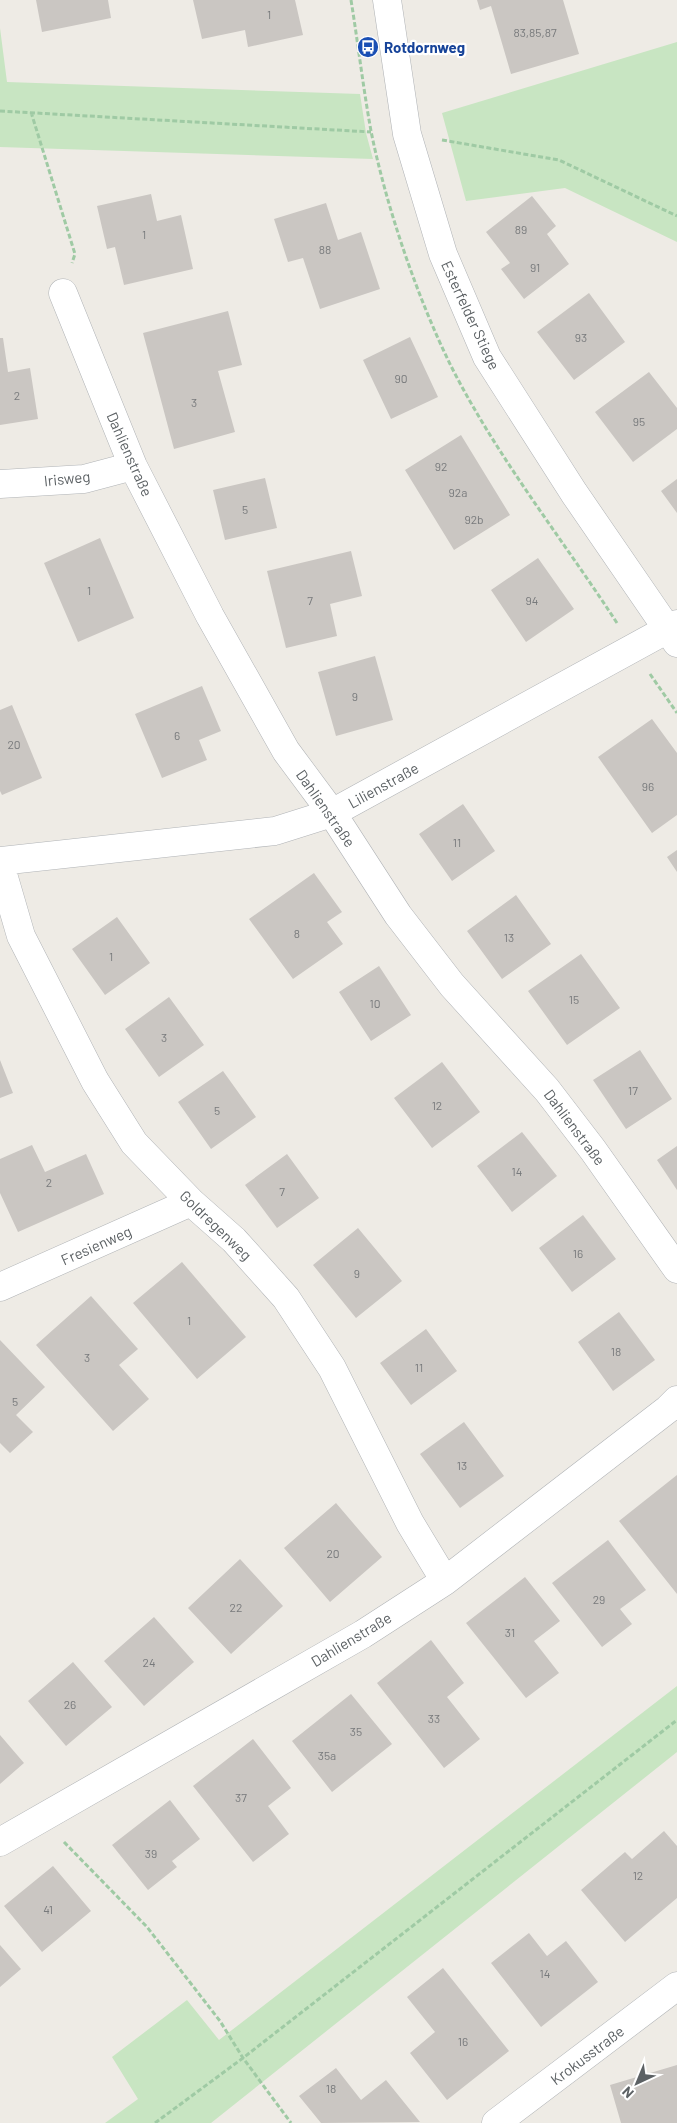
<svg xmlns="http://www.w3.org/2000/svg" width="677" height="2123" font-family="Barlow,sans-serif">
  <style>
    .green { fill: #c8e5c2 }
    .building { fill: #cac6c2 }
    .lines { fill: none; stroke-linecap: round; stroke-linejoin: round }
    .minor-casing { stroke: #b0b3b6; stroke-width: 29 }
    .path { stroke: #9fcaa4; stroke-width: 3; stroke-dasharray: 5 2.5; stroke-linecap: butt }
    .minor { stroke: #fff; stroke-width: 28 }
    .labels { text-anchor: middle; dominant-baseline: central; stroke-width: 4.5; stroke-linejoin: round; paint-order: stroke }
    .number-label { font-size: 12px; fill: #787a7c }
    .transit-label { font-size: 15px; font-weight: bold; fill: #164399; stroke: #fff; text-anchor: start }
    .street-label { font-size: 15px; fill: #5c6164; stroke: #fff }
  </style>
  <rect width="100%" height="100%" fill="#eeebe5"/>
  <!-- green -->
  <path class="green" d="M 0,28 L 7,82 L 360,94 L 366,133 L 373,159 L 0,147 Z
    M 677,42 L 677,242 L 565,188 L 466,201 L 442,113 Z
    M 677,1686 L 677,1752 L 211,2123 L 105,2123 L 138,2099 L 112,2057 L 187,2000 L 219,2040 Z"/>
  <!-- building -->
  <path class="building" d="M 36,0 L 108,0 L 111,18 L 42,32 Z
    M 193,0 L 295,0 L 303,35 L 248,47 L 245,30 L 202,39 Z
    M 477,0 L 563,0 L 579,54 L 511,74 L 491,6 L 480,10 Z
    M 151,194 L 157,221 L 181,215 L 193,269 L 124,285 L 115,247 L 107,249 L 97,206 Z
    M 532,196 L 556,226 L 547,234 L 569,264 L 524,299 L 501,269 L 510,263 L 486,232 Z
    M 326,203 L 338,240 L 361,232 L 380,289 L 320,309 L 303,258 L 288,262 L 274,219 Z
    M 589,293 L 625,342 L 574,380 L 537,332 Z
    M 228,311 L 242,365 L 218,371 L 235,432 L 174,449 L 143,333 Z
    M 410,337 L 438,397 L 391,419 L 363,360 Z
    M 0,338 L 3,338 L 8,372 L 30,368 L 38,419 L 0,425 Z
    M 649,372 L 677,408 L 677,429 L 633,462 L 595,412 Z
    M 461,435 L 510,515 L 454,550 L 405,470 Z
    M 265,478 L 277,528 L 225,540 L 213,490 Z
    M 677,479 L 677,513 L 661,491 Z
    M 100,538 L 134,618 L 78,642 L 44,563 Z
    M 351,551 L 362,596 L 330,604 L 337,636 L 286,648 L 267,571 Z
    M 538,558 L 574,609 L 526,642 L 491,590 Z
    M 375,656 L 393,720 L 336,736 L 318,672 Z
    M 202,686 L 221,731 L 199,740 L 207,760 L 162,778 L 135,714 Z
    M 12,705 L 42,778 L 2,795 L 0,791 L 0,710 Z
    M 652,719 L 677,753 L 677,815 L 652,833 L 598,757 Z
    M 463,804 L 495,851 L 452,881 L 419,834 Z
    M 677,850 L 677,872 L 667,857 Z
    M 314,873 L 342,912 L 327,922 L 343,944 L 293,979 L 249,919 Z
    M 516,895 L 551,944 L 502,979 L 467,931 Z
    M 117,917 L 150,963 L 105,995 L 72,949 Z
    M 581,954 L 620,1008 L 567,1045 L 528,991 Z
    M 379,966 L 411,1015 L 371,1041 L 339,992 Z
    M 169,997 L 204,1045 L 159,1077 L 125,1029 Z
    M 640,1050 L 672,1099 L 626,1129 L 593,1080 Z
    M 0,1060 L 13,1093 L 0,1098 Z
    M 442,1062 L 480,1112 L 432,1148 L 394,1098 Z
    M 223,1071 L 256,1117 L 211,1149 L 178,1102 Z
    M 522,1132 L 557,1176 L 512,1212 L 477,1166 Z
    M 32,1145 L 45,1172 L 86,1154 L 104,1194 L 18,1232 L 0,1193 L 0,1159 Z
    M 677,1146 L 677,1190 L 657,1160 Z
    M 287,1154 L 319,1198 L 277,1228 L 245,1185 Z
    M 583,1215 L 616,1259 L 572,1292 L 539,1248 Z
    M 358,1228 L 402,1281 L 356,1318 L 313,1265 Z
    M 182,1262 L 246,1337 L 197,1379 L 133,1303 Z
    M 91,1296 L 138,1349 L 119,1365 L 149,1399 L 113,1431 L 36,1345 Z
    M 619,1312 L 655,1360 L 613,1391 L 578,1342 Z
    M 426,1329 L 457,1371 L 411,1405 L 380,1363 Z
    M 0,1340 L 45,1387 L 16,1415 L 33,1432 L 10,1453 L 0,1443 Z
    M 464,1422 L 504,1476 L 460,1508 L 420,1454 Z
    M 677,1475 L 677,1594 L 619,1521 Z
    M 336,1503 L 382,1557 L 330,1602 L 284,1548 Z
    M 608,1540 L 646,1590 L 620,1609 L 632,1624 L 602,1647 L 552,1583 Z
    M 240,1559 L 283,1606 L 231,1654 L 188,1608 Z
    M 525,1577 L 560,1621 L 534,1641 L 559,1673 L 526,1698 L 466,1623 Z
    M 154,1617 L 194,1662 L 144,1706 L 104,1661 Z
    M 431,1640 L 464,1683 L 447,1697 L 480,1739 L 444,1768 L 377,1683 Z
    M 73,1662 L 112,1707 L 66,1746 L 28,1701 Z
    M 351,1694 L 392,1744 L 332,1792 L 292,1741 Z
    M 0,1735 L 24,1763 L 0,1784 Z
    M 253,1739 L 291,1788 L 268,1806 L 289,1834 L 253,1862 L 193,1786 Z
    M 170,1800 L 200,1839 L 172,1861 L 177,1867 L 148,1890 L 112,1845 Z
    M 664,1831 L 677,1846 L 677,1898 L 625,1942 L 581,1890 L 625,1852 L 632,1859 Z
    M 53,1866 L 91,1911 L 42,1952 L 4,1906 Z
    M 529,1933 L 547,1956 L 566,1941 L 598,1982 L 541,2027 L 491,1963 Z
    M 0,1945 L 21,1969 L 0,1987 Z
    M 443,1968 L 509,2051 L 447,2100 L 410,2053 L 435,2032 L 407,1997 Z
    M 677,2065 L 677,2123 L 621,2123 L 610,2085 Z
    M 336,2068 L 361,2100 L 386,2080 L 420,2122 L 321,2123 L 299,2096 Z"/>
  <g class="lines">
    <!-- minor casing -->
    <g class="minor-casing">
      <path id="minor" d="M 387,0 L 407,134 L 443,254 L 487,357 L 574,493 L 677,643
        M 63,293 L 133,466 L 210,616 L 286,751 L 332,813 L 398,915 L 452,985 L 547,1090 L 593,1150 L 677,1269
        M 0,484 L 84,479 L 133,466
        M 0,861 L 275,831 L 332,813 L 677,624
        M 0,864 L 21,936 L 95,1081 L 134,1143 L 191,1202 L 234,1240 L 286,1298 L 332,1368 L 410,1523 L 445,1581
        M 0,1287 L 191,1202
        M 0,1842 L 363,1634 L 445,1581 L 668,1409 L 677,1400
        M 496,2123 L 677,1986"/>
    </g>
    <!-- path -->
    <path class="path" d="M 351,0 C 358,43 363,87 371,131 C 386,206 417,297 451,366 C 497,457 561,537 617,623
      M 0,111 L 371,132
      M 31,112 L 75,254 L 72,263
      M 442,140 L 559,160 L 677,216
      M 650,674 L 677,713
      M 64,1842 L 147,1927 L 220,2021 L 243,2058 L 291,2123
      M 155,2123 L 243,2058 L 677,1720"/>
    <!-- minor -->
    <use href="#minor" class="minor"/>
  </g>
  <!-- icons -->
  <defs>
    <g id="bus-disc" transform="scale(1.125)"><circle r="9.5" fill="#1a4fb4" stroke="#fff"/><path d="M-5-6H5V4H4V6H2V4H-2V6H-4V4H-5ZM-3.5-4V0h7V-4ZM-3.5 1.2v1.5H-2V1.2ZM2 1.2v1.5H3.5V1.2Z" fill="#fff"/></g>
  </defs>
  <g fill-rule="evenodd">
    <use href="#bus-disc" x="368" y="47"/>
  </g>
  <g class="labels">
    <!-- number labels -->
    <g class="number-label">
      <text x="269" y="14">1</text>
      <text x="535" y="32">83,85,87</text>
      <text x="521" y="229">89</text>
      <text x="144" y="234">1</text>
      <text x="325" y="249">88</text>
      <text x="535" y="267">91</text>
      <text x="581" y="337">93</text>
      <text x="401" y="378">90</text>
      <text x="17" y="395">2</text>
      <text x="194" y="402">3</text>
      <text x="639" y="421">95</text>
      <text x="441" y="466">92</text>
      <text x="458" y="492">92a</text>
      <text x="245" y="509">5</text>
      <text x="474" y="519">92b</text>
      <text x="89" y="590">1</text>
      <text x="310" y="600">7</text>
      <text x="532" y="600">94</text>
      <text x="355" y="696">9</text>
      <text x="177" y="735">6</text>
      <text x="14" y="744">20</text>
      <text x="648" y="786">96</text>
      <text x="457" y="842">11</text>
      <text x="297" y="933">8</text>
      <text x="509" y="937">13</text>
      <text x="111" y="956">1</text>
      <text x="574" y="999">15</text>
      <text x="375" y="1003">10</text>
      <text x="164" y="1037">3</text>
      <text x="633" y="1090">17</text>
      <text x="437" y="1105">12</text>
      <text x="217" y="1110">5</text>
      <text x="517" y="1171">14</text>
      <text x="49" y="1182">2</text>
      <text x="282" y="1191">7</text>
      <text x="578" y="1253">16</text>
      <text x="357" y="1273">9</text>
      <text x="189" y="1320">1</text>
      <text x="616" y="1351">18</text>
      <text x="87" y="1357">3</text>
      <text x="419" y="1367">11</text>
      <text x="15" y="1401">5</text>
      <text x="462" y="1465">13</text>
      <text x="333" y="1553">20</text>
      <text x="599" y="1599">29</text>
      <text x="236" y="1607">22</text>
      <text x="510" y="1632">31</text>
      <text x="149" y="1662">24</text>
      <text x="70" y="1704">26</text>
      <text x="434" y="1718">33</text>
      <text x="356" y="1731">35</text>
      <text x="327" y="1755">35a</text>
      <text x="241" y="1797">37</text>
      <text x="151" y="1853">39</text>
      <text x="638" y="1875">12</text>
      <text x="48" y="1909">41</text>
      <text x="545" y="1973">14</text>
      <text x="463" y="2041">16</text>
      <text x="331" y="2088">18</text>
    </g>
    <!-- transit labels -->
    <g class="transit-label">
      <text x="384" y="47">Rotdornweg</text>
    </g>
    <!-- street labels -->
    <g class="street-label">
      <text transform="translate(471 315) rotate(65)">Esterfelder Stiege</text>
      <text transform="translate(130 454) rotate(66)">Dahlienstraße</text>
      <text transform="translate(67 478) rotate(-6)">Irisweg</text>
      <text transform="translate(383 785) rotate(-29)">Lilienstraße</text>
      <text transform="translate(326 808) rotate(55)">Dahlienstraße</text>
      <text transform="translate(575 1127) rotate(53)">Dahlienstraße</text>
      <text transform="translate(216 1225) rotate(44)">Goldregenweg</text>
      <text transform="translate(96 1245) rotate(-24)">Fresienweg</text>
      <text transform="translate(351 1639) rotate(-31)">Dahlienstraße</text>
      <text transform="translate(587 2055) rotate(-37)">Krokusstraße</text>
    </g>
  </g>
  <!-- north arrow -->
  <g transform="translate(637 2083) rotate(224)" stroke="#ffffff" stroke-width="4" paint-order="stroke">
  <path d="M0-4L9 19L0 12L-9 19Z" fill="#5c6164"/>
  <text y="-8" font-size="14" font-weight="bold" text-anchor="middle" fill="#5c6164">N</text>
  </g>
</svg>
